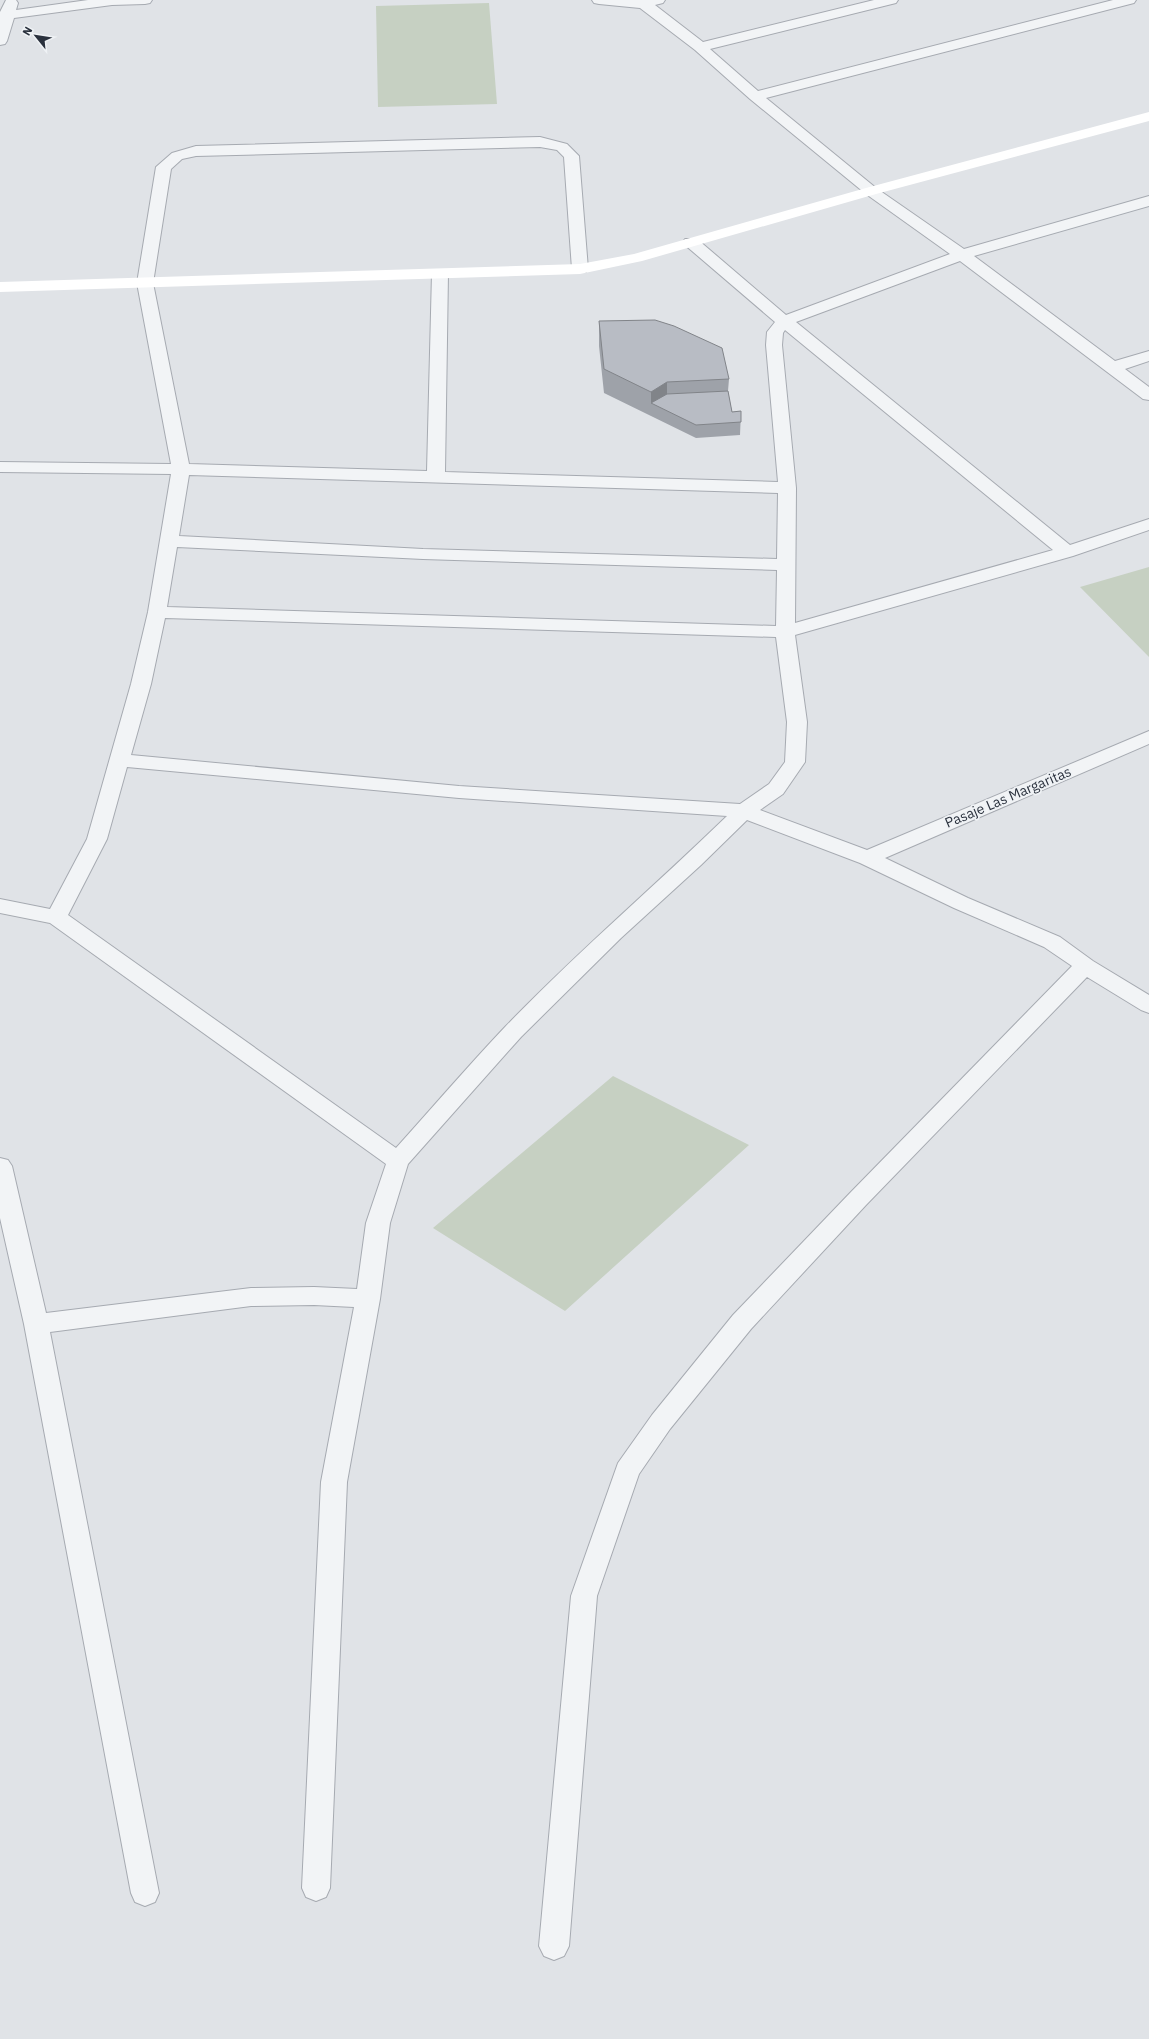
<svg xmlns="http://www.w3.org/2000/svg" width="1149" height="2039" font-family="'IBM Plex Sans',sans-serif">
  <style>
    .green { fill: #c6d0c2 }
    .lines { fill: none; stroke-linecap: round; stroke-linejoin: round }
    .street-casing { stroke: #a6aab1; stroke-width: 2 }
    .street { fill: #f2f4f6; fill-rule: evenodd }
    .secondary { fill: #fff; fill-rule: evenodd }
    .wall { fill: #9ea2a9 }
    .shaded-wall { fill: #818489 }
    .building { fill: #b8bcc4; stroke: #818489 }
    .labels { text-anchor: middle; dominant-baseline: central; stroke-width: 3.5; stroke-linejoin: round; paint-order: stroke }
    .street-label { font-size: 14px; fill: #2a313d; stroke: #eff2f5 }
  </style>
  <rect width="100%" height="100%" fill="#e0e3e7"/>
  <!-- green -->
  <path class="green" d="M 489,3 L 497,104 L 378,107 L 376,6 Z
    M 1149,567 L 1149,657 L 1080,587 Z
    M 613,1076 L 749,1145 L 565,1311 L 433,1228 Z"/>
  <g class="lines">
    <!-- street casing -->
    <g class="street-casing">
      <path id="street" d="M 6,0 L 16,0 L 18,3 L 16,10 L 88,0 L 152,0 L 150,3 L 145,4 L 112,5 L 14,18 L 7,41 L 5,44 L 0,45 L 0,12 Z
        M 592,0 L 665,0 L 663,3 L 655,5 L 703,42 L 874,0 L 898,0 L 896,3 L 710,49 L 758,91 L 1113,0 L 1136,0 L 1134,3 L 766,98 L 876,188 L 964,249 L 1149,196 L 1149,206 L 974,256 L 1115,361 L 1149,351 L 1149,361 L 1125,369 L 1149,387 L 1149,400 L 1143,399 L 960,261 L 796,322 L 1070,545 L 1149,519 L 1149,530 L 1073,556 L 795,635 L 807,722 L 805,762 L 783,794 L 760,810 L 867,850 L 1149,731 L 1149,744 L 885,858 L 968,898 L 1060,937 L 1093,961 L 1149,995 L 1149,1013 L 1141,1010 L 1087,977 L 866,1205 L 751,1329 L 670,1429 L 639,1474 L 597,1596 L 569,1946 L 564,1956 L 554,1960 L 544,1956 L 539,1946 L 571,1596 L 618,1463 L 652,1415 L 733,1315 L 850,1193 L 1072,966 L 1044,947 L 954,908 L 860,863 L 747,820 L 701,865 L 621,938 L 521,1037 L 408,1164 L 390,1223 L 380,1299 L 347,1482 L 330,1888 L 326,1897 L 316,1901 L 306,1897 L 302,1888 L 321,1482 L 354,1307 L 314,1305 L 251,1306 L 50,1332 L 159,1893 L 155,1902 L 145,1906 L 135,1902 L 131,1893 L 24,1324 L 0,1218 L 0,1158 L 8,1160 L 12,1166 L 46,1313 L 251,1288 L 314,1287 L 357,1289 L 366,1223 L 386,1164 L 50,923 L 0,913 L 0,899 L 50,909 L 87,839 L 131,684 L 148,612 L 171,474 L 0,472 L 0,462 L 171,464 L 137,283 L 156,167 L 172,153 L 196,146 L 540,137 L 567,144 L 579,156 L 588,269 L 586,272 L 574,272 L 572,269 L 564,157 L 557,150 L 540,147 L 196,156 L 182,159 L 171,169 L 153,283 L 189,464 L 427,471 L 432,273 L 434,270 L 446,270 L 448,273 L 445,472 L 778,482 L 766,345 L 767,332 L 775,322 L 685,245 L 683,242 L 685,239 L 697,239 L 786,315 L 950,254 L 866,194 L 750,99 L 695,50 L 640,8 L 599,4 L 594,3 ZM 785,330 L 1053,550 L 795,623 L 796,488 L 782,345 L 783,333 ZM 189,475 L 778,493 L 777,559 L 423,549 L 179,536 ZM 177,547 L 423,559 L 777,570 L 776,626 L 167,607 ZM 165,618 L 776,637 L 787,722 L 785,762 L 769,784 L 740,804 L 459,786 L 131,755 L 151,684 ZM 127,767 L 459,798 L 727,816 C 654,887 576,953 505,1027 C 468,1066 432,1108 396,1148 L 68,915 L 107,839 Z"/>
    </g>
    <!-- street -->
    <use href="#street" class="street"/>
    <!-- secondary -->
    <path class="secondary" d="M 1149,112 L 1149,121 L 876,194 L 642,261 L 580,274 L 0,292 L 0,282 L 580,264 L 634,254 L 866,188 Z"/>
  </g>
  <!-- wall -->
  <path class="wall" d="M 599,321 L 729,379 L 728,391 L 732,412 L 741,411 L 740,435 L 696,438 L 604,393 L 599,346 Z"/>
  <!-- shaded-wall -->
  <path class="shaded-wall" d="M 667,382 L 667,407 L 651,403 L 651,392 Z"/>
  <!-- building -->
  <path class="building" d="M 655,320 L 674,326 L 722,348 L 729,379 L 667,382 L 651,392 L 604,369 L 599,321 Z
    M 728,391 L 732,412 L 741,411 L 741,422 L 696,425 L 651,403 L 667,394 Z"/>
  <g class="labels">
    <!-- street labels -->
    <g class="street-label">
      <text transform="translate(1008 797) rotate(-23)">Pasaje Las Margaritas</text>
    </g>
  </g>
  <!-- north arrow -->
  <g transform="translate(36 36) rotate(300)" stroke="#eff2f5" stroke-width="3" paint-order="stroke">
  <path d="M0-3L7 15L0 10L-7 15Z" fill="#2a313d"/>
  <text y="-6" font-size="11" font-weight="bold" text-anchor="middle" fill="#2a313d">N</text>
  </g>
</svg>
